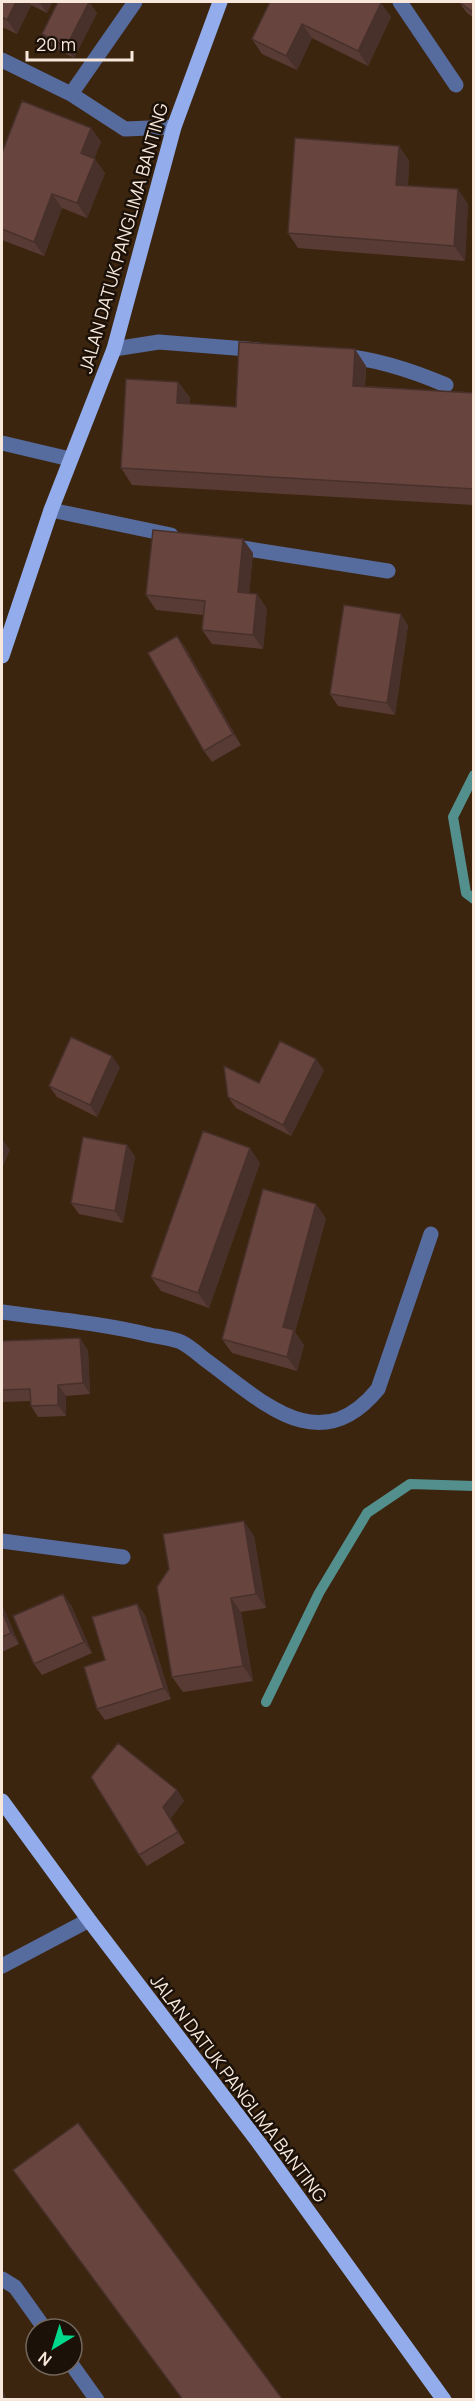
<svg xmlns="http://www.w3.org/2000/svg" width="475" height="2401" font-family="Manrope,sans-serif">
  <style>
    .lines { fill: none; stroke-linecap: round; stroke-linejoin: round }
    .stream { stroke: #53908d; stroke-width: 10 }
    .minor { stroke: #566b9e; stroke-width: 15 }
    .major { stroke: #92acec; stroke-width: 15 }
    .wall { fill: #593b35 }
    .shaded-wall { fill: #48302b }
    .building { fill: #67453e; stroke: #48302b; stroke-width: 1.5 }
    .labels { text-anchor: middle; dominant-baseline: central; stroke-width: 5; stroke-linejoin: round; paint-order: stroke }
    .street-label { font-size: 18px; fill: #f7e8db; stroke: #1b1108 }
  </style>
  <rect width="100%" height="100%" fill="#3c250f"/>
  <g class="lines">
    <!-- stream -->
    <path class="stream" d="M 474,775 L 453,817 L 466,893 L 474,899
      M 266,1702 L 319,1593 L 367,1513 L 410,1484 L 474,1486"/>
    <!-- minor -->
    <path class="minor" d="M 135,2 L 71,94 L 125,129 L 174,127
      M 400,2 L 456,85
      M 2,60 L 71,94
      M 114,349 L 159,342 L 258,350
      M 342,356 C 378,359 413,371 446,385
      M 2,443 L 70,459
      M 51,510 L 171,535
      M 230,546 L 388,571
      M 2,1312 C 51,1319 102,1323 150,1335 C 160,1337 172,1338 181,1342 C 191,1347 199,1355 207,1361 C 262,1401 319,1461 378,1389 L 431,1234
      M 2,1541 L 123,1557
      M 2,1966 L 89,1920
      M 2,2279 L 15,2287 L 45,2329
      M 72,2365 L 97,2400"/>
    <!-- major -->
    <path class="major" d="M 2,656 L 51,510 L 114,349 L 174,127 L 220,2
      M 2,1801 L 89,1920 L 259,2143 L 444,2400"/>
  </g>
  <!-- wall -->
  <path class="wall" d="M 2,2 L 52,2 L 47,13 L 31,5 L 17,34 L 2,27 Z
    M 89,2 L 97,13 L 74,58 L 49,45 L 42,34 Z
    M 270,2 L 381,3 L 391,17 L 368,66 L 312,38 L 297,70 L 262,54 L 252,39 Z
    M 459,2 L 474,2 L 474,18 L 467,13 Z
    M 91,128 L 101,142 L 94,159 L 105,173 L 87,218 L 62,208 L 44,256 L 2,240 L 2,153 Z
    M 399,146 L 409,161 L 408,186 L 468,204 L 465,261 L 298,248 L 288,233 Z
    M 366,366 L 365,386 L 474,393 L 474,505 L 132,485 L 121,468 L 178,382 L 190,398 L 189,404 L 236,407 Z
    M 253,553 L 249,593 L 257,594 L 267,609 L 263,649 L 212,644 L 202,630 L 203,615 L 156,610 L 146,595 Z
    M 408,625 L 395,715 L 338,706 L 330,694 Z
    M 177,636 L 185,647 L 241,745 L 212,762 L 204,751 Z
    M 120,1067 L 97,1117 L 57,1097 L 49,1086 Z
    M 324,1070 L 291,1136 L 236,1108 L 228,1097 L 259,1083 Z
    M 127,1145 L 135,1157 L 123,1223 L 79,1214 L 71,1203 Z
    M 260,1163 L 209,1308 L 161,1291 L 151,1277 Z
    M 326,1218 L 295,1332 L 304,1345 L 297,1371 L 232,1353 L 222,1339 Z
    M 2,1341 L 88,1350 L 90,1394 L 66,1396 L 66,1416 L 38,1417 L 31,1406 L 30,1401 L 2,1402 Z
    M 254,1536 L 266,1608 L 241,1612 L 253,1681 L 183,1692 L 172,1677 Z
    M 137,1604 L 145,1615 L 171,1699 L 105,1720 L 97,1709 Z
    M 2,1605 L 19,1644 L 2,1652 Z
    M 71,1605 L 92,1653 L 42,1675 L 34,1664 Z
    M 177,1790 L 184,1801 L 170,1819 L 185,1843 L 147,1866 L 139,1855 Z"/>
  <!-- shaded-wall -->
  <path class="shaded-wall" d="M 16,2 L 28,2 L 31,5 L 17,34 L 7,20 Z
    M 39,2 L 52,2 L 47,13 Z
    M 89,2 L 97,13 L 74,58 L 66,47 Z
    M 381,3 L 391,17 L 368,66 L 358,51 Z
    M 302,24 L 312,38 L 297,70 L 286,56 Z
    M 91,128 L 101,142 L 91,167 L 81,153 Z
    M 399,146 L 409,161 L 407,199 L 396,185 Z
    M 95,159 L 105,173 L 87,218 L 77,203 Z
    M 458,189 L 468,204 L 465,261 L 454,246 Z
    M 52,194 L 62,208 L 44,256 L 34,242 Z
    M 355,349 L 366,366 L 364,402 L 353,386 Z
    M 178,382 L 190,398 L 188,420 L 177,403 Z
    M 243,539 L 253,553 L 248,607 L 238,592 Z
    M 257,594 L 267,609 L 263,649 L 253,635 Z
    M 401,614 L 408,625 L 395,715 L 387,703 Z
    M 177,636 L 185,647 L 241,745 L 233,734 Z
    M 112,1056 L 120,1067 L 97,1117 L 90,1105 Z
    M 316,1059 L 324,1070 L 291,1136 L 283,1125 Z
    M 2,1139 L 10,1150 L 2,1169 Z
    M 127,1145 L 135,1157 L 123,1223 L 115,1211 Z
    M 250,1148 L 260,1163 L 209,1308 L 198,1293 Z
    M 316,1204 L 326,1218 L 295,1332 L 304,1345 L 297,1371 L 287,1357 L 283,1327 Z
    M 80,1338 L 88,1350 L 90,1394 L 83,1383 Z
    M 58,1385 L 66,1396 L 66,1416 L 58,1405 Z
    M 244,1521 L 254,1536 L 266,1608 L 256,1594 Z
    M 63,1594 L 71,1605 L 92,1653 L 84,1642 Z
    M 231,1598 L 241,1612 L 253,1681 L 243,1666 Z
    M 137,1604 L 145,1615 L 171,1699 L 164,1688 Z
    M 2,1605 L 19,1644 L 11,1633 L 2,1611 Z
    M 177,1790 L 184,1801 L 170,1819 L 185,1843 L 163,1807 Z
    M 2,2389 L 7,2400 L 5,2400 L 2,2392 Z"/>
  <!-- building -->
  <path class="building" d="M 2,2 L 16,2 L 7,20 L 2,17 Z
    M 58,2 L 89,2 L 66,47 L 42,34 Z
    M 270,2 L 378,2 L 381,3 L 358,51 L 302,24 L 286,56 L 252,39 Z
    M 459,2 L 474,2 L 474,13 Z
    M 22,101 L 91,128 L 81,153 L 95,159 L 77,203 L 52,194 L 34,242 L 2,229 L 2,153 Z
    M 295,138 L 399,146 L 396,185 L 458,189 L 454,246 L 288,233 Z
    M 239,342 L 355,349 L 353,386 L 474,393 L 474,489 L 121,468 L 126,379 L 178,382 L 177,403 L 236,407 Z
    M 153,530 L 243,539 L 238,592 L 257,594 L 253,635 L 202,630 L 205,601 L 146,595 Z
    M 344,605 L 401,614 L 387,703 L 330,694 Z
    M 177,636 L 233,734 L 204,751 L 148,653 Z
    M 71,1037 L 112,1056 L 90,1105 L 49,1086 Z
    M 280,1041 L 316,1059 L 283,1125 L 228,1097 L 224,1066 L 259,1083 Z
    M 203,1131 L 250,1148 L 198,1293 L 151,1277 Z
    M 83,1137 L 127,1145 L 115,1211 L 71,1203 Z
    M 263,1189 L 316,1204 L 283,1327 L 294,1330 L 287,1357 L 222,1339 Z
    M 80,1338 L 83,1383 L 58,1385 L 58,1405 L 31,1406 L 30,1389 L 2,1390 L 2,1341 Z
    M 244,1521 L 256,1594 L 231,1598 L 243,1666 L 172,1677 L 157,1587 L 169,1569 L 163,1534 Z
    M 63,1594 L 84,1642 L 34,1664 L 13,1616 Z
    M 137,1604 L 164,1688 L 97,1709 L 84,1667 L 105,1660 L 92,1617 Z
    M 2,1611 L 11,1633 L 2,1637 Z
    M 118,1743 L 177,1790 L 163,1807 L 178,1832 L 139,1855 L 91,1777 Z
    M 78,2123 L 283,2400 L 183,2400 L 13,2170 Z
    M 2,2392 L 5,2400 L 2,2400 Z"/>
  <g class="labels">
    <!-- street labels -->
    <g class="street-label">
      <text transform="translate(123 238) rotate(-74)">JALAN DATUK PANGLIMA BANTING</text>
      <text transform="translate(239 2088) rotate(53)">JALAN DATUK PANGLIMA BANTING</text>
    </g>
  </g>
  <!-- border -->
  <rect width="475" height="2401" fill="none" stroke="#f7e8db" stroke-width="6"/>
  <!-- north arrow -->
  <g transform="translate(54 2347) rotate(218)"><circle r="28" fill="#1b1108" stroke="#73675c" stroke-width="1.5"/>
  <path d="M0-4.5L10 22L0 15L-10 22Z" fill="#00d98c"/>
  <text y="-9" font-size="16" font-weight="bold" text-anchor="middle" fill="#f7e8db">N</text>
  </g>
  <!-- scale -->
  <path d="M27 51v9h105v-9" fill="none" stroke="#f7e8db" stroke-width="3"/>
  <text x="36" y="51" font-size="18" fill="#f7e8db" stroke="#1b1108" stroke-width="4.5" paint-order="stroke">20 m</text>
</svg>
